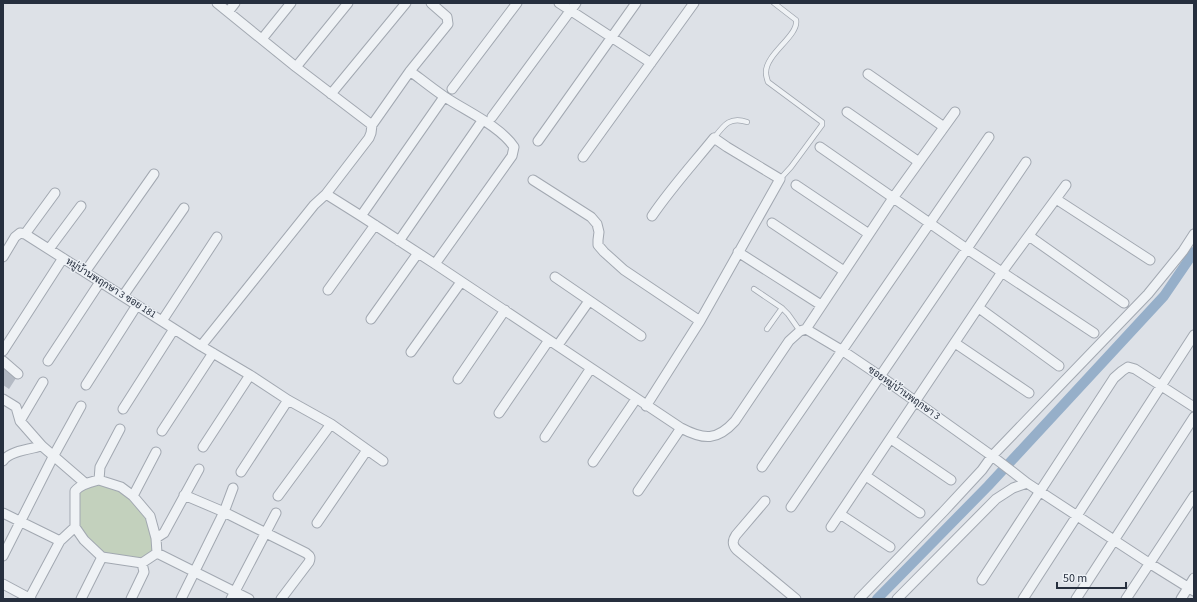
<svg xmlns="http://www.w3.org/2000/svg" width="1197" height="602" font-family="'Source Sans 3',Sarabun,sans-serif">
  <style>
    .green { fill: #c3d1bd }
    .lines { fill: none; stroke-linecap: round; stroke-linejoin: round }
    .canal { stroke: #96afc9; stroke-width: 10 }
    .building { fill: #b4bac4 }
    .service-casing { stroke: #a2a8b1; stroke-width: 6 }
    .minor-casing { stroke: #a2a8b1; stroke-width: 11 }
    .service { stroke: #eff2f5; stroke-width: 4.5 }
    .minor { stroke: #eff2f5; stroke-width: 9 }
    .labels { text-anchor: middle; dominant-baseline: central; stroke-width: 3; stroke-linejoin: round; paint-order: stroke }
    .street-label { font-size: 10px; fill: #262f3e; stroke: #ecf0f5 }
  </style>
  <rect width="100%" height="100%" fill="#dde1e7"/>
  <!-- green -->
  <path class="green" d="M 99,480 L 133,496 L 150,516 L 157,553 L 142,563 L 102,557 L 75,527 L 75,491 Z"/>
  <g class="lines">
    <!-- canal -->
    <path class="canal" d="M 877,599 L 988,486 L 1164,296 L 1194,252"/>
  </g>
  <!-- building -->
  <path class="building" d="M 3,365 L 18,375 L 9,389 L 3,385 Z"/>
  <g class="lines">
    <!-- service casing -->
    <g class="service-casing">
      <path id="service" d="M 774,3 L 796,20 C 799,36 765,54 766,73 C 766,76 767,79 768,82 L 822,122 L 822,125 L 791,167 L 780,179
        M 714,138 C 724,125 730,116 747,122
        M 754,289 L 782,308 L 788,314 L 800,331
        M 767,329 L 782,308"/>
    </g>
    <!-- minor casing -->
    <g class="minor-casing">
      <path id="minor" d="M 217,3 L 296,67 L 372,125
        M 559,3 L 651,63
        M 228,12 L 235,3
        M 262,39 L 291,3
        M 296,67 L 348,3
        M 410,71 C 422,80 433,89 445,97 C 466,111 500,126 514,147 L 512,156 L 435,264
        M 868,74 L 944,127
        M 452,89 L 517,3
        M 331,94 L 406,3
        M 847,112 L 919,162
        M 492,117 L 576,3
        M 538,141 L 636,3
        M 820,147 L 967,249 L 1094,333
        M 583,157 L 694,3
        M 533,180 L 591,217 L 597,224 L 599,232 L 598,240 L 598,245 L 604,252 L 624,270 L 700,321
        M 796,185 L 869,234
        M 326,194 L 361,216 L 435,264 L 681,428 C 704,440 717,441 735,421 L 789,341 L 800,331 L 806,329 L 893,198 L 955,112
        M 1056,199 L 1150,260
        M 361,216 L 444,97
        M 772,223 L 844,271
        M 25,234 L 55,193
        M 1029,236 L 1124,303
        M 399,241 L 482,121
        M 49,249 L 81,206
        M 738,252 L 821,305
        M 3,257 L 15,237 L 20,233 L 25,234 L 201,346 L 250,375 L 288,400 L 331,424 L 383,461
        M 85,272 L 154,174
        M 555,277 L 641,336
        M 328,290 L 375,225
        M 123,296 L 184,208
        M 979,308 L 1059,366
        M 371,319 L 418,253
        M 162,321 L 217,237
        M 806,329 L 843,351 L 880,376 L 992,456 L 1027,483 L 1149,563 L 1194,591
        M 955,343 L 1029,393
        M 558,345 L 589,301
        M 201,346 L 314,205 L 326,194 L 369,138 L 371,133 L 372,125 L 410,71 L 448,24 L 447,17 L 431,3
        M 3,351 L 63,258
        M 411,352 L 461,282
        M 3,361 L 18,374
        M 48,361 L 100,282
        M 458,379 L 505,310
        M 86,385 L 137,305
        M 3,399 L 16,407 L 20,421 L 42,446 L 86,484
        M 646,406 L 700,321 L 780,179 L 727,147 L 714,138 C 693,164 671,188 652,216
        M 123,409 L 174,329
        M 499,413 L 549,340
        M 20,421 L 43,382
        M 162,431 L 213,353
        M 545,437 L 591,368
        M 891,439 L 951,480
        M 203,447 L 250,375
        M 3,461 C 9,451 31,449 42,446
        M 593,462 L 636,399
        M 762,467 L 989,137
        M 241,472 L 288,400
        M 866,476 L 920,513
        M 99,480 L 121,487 L 133,496 L 150,516 L 156,538 L 157,553 L 142,563 L 102,557 L 84,540 L 75,527 L 75,491 C 81,484 91,482 99,480 Z
        M 99,480 L 100,467 L 120,429
        M 638,491 L 681,428
        M 184,495 L 224,512 L 306,553 C 310,556 311,557 309,562 L 281,599
        M 133,496 L 156,452
        M 278,496 L 331,424
        M 765,501 L 736,535 C 732,541 732,545 737,550 L 796,599
        M 791,507 L 1026,162
        M 3,513 L 60,541
        M 840,514 L 890,547
        M 317,523 L 367,450
        M 831,527 L 1002,272 L 1066,185
        M 156,538 L 164,533 L 199,469
        M 157,553 L 249,599
        M 3,556 L 54,455 L 81,406
        M 982,580 L 1114,378 L 1122,371 L 1128,367 L 1135,369 L 1194,407
        M 3,584 L 31,599
        M 29,599 L 60,541 L 75,527
        M 81,599 L 102,557
        M 131,599 L 144,572 L 142,563
        M 181,599 L 224,512 L 233,488
        M 231,599 L 276,513
        M 859,599 L 944,511 L 982,470 L 992,456 L 1148,294 L 1183,251 L 1194,234
        M 897,599 L 996,499 L 1013,488 L 1027,483
        M 1023,599 L 1194,335
        M 1076,599 L 1194,417
        M 1126,599 L 1194,496
        M 1181,599 L 1194,578"/>
    </g>
    <!-- service -->
    <use href="#service" class="service"/>
    <!-- minor -->
    <use href="#minor" class="minor"/>
  </g>
  <g class="labels">
    <!-- street labels -->
    <g class="street-label">
      <text transform="translate(111 288) rotate(32)">หมู่บ้านพฤกษา 3 ซอย 181</text>
      <text transform="translate(904 393) rotate(35)">ซอยหมู่บ้านพฤกษา 3</text>
    </g>
  </g>
  <!-- border -->
  <rect width="1197" height="602" fill="none" stroke="#262f3e" stroke-width="8"/>
  <!-- scale -->
  <path d="M1057 582v6h69v-6" fill="none" stroke="#262f3e" stroke-width="2"/>
  <text x="1063" y="582" font-size="12" fill="#262f3e" stroke="#ecf0f5" stroke-width="3" paint-order="stroke">50 m</text>
</svg>
